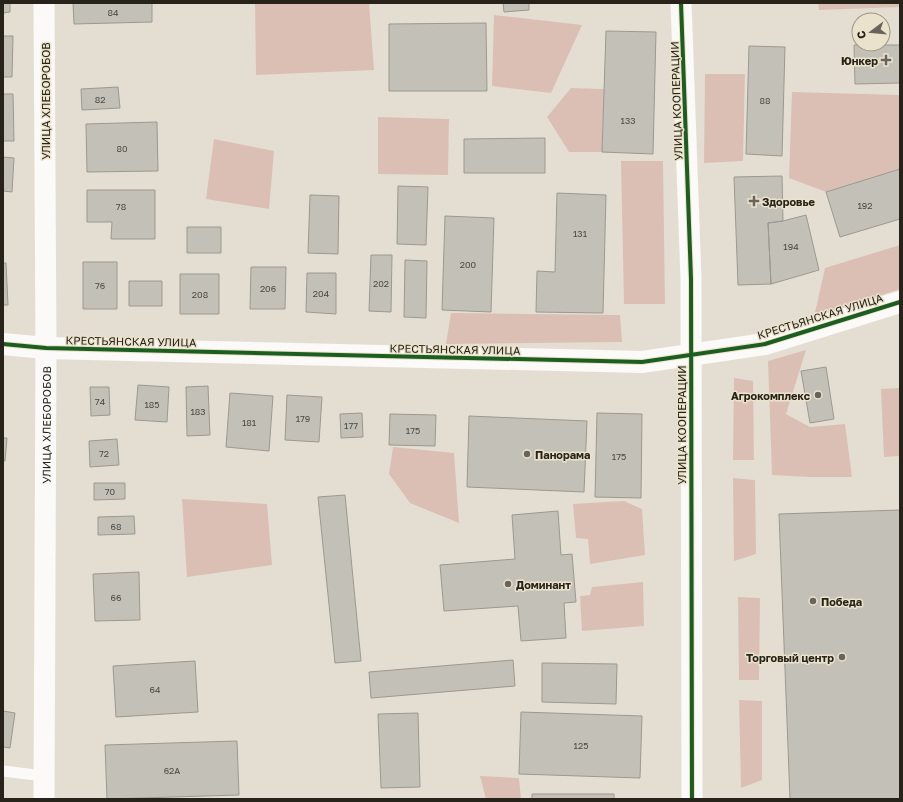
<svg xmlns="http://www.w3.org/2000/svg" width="903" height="802" font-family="'Golos Text',sans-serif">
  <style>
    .green { fill: #dcbfb4 }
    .building { fill: #c3c1b7; stroke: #9b9990 }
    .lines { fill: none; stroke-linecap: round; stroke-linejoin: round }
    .lane { stroke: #fbfaf8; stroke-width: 11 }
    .street { stroke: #fbfaf8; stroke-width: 21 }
    .secondary { stroke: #fbfaf8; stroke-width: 22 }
    .cycleway-casing { stroke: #ebe2cb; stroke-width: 6 }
    .cycleway { stroke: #1b5e20; stroke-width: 4 }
    .poi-dot { fill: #69645b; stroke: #ebe2cb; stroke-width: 1.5 }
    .labels { text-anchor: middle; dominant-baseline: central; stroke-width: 3; stroke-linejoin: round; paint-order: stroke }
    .number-label { font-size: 9px; fill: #4e4a42 }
    .poi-label { font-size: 11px; font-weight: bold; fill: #27231b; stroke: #ebe2cb; text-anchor: start }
    .street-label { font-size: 11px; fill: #27231b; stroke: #ebe2cb }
  </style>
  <rect width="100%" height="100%" fill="#e4ded2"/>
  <!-- green -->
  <path class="green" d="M 255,3 L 369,3 L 374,70 L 256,75 Z
    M 818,3 L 900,3 L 900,7 L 819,10 Z
    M 494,15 L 582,25 L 551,93 L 492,86 Z
    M 705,74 L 745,74 L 743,161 L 704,163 Z
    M 571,88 L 604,89 L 602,152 L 569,152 L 547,117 Z
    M 792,92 L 900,95 L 900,169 L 826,192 L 789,178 Z
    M 378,117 L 449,119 L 448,175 L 378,174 Z
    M 214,139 L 274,151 L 269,209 L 206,199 Z
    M 621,161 L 663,161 L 665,304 L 624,304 Z
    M 900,245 L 900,289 L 814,317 L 825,268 Z
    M 451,313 L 620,315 L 622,342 L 446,344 Z
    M 806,350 L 786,414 L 810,427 L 845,424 L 852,477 L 809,477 L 772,475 L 768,361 Z
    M 734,378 L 753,381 L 754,460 L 733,460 Z
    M 900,388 L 900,456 L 884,457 L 881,389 Z
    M 393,447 L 454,453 L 459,523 L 410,503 L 389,474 Z
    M 733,478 L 755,480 L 756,554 L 734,561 Z
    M 182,499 L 267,504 L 272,565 L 187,577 Z
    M 624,501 L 642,509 L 645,555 L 590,564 L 588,539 L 576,538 L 573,504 Z
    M 643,582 L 644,626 L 582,631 L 580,596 L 590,595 L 592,587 Z
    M 738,597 L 760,598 L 759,680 L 739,680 Z
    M 739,700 L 762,701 L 762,780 L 741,788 Z
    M 480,776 L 519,778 L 521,799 L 486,799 Z"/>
  <!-- building -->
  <path class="building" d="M 3,3 L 10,3 L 10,12 L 3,13 Z
    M 73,3 L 152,3 L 152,22 L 74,24 Z
    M 503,3 L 529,3 L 529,10 L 504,12 Z
    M 486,23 L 487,91 L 389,91 L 389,24 Z
    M 606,31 L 656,32 L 653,154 L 602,152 Z
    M 3,36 L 13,36 L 12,77 L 3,77 Z
    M 854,45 L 900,45 L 900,83 L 855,84 Z
    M 749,46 L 785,47 L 782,156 L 746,154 Z
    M 118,87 L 120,108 L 82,110 L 81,89 Z
    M 3,94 L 13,94 L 14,141 L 3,141 Z
    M 157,122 L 158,171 L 87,172 L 86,124 Z
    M 545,138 L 545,173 L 464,173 L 464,139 Z
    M 3,157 L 14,158 L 12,192 L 3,191 Z
    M 900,169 L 900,219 L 840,237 L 826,192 Z
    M 782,176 L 783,221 L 768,223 L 771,284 L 738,285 L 734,177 Z
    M 398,186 L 428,187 L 426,245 L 397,244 Z
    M 87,190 L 155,190 L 155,239 L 111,239 L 112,222 L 87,222 Z
    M 557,193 L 606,195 L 603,313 L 536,312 L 537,271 L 555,272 Z
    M 310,195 L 339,196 L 338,254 L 308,253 Z
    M 806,215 L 819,270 L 771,284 L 768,223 L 783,221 Z
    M 445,216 L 494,218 L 491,312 L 442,310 Z
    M 187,227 L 221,227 L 221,253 L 187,253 Z
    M 371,255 L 392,255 L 391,312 L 369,311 Z
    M 405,260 L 427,261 L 426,318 L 404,317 Z
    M 83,262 L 117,262 L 117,309 L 83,309 Z
    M 3,263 L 6,263 L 8,305 L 3,305 Z
    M 251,267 L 286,267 L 285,309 L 250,309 Z
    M 307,273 L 336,273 L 336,314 L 306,312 Z
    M 180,274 L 219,274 L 219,314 L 180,314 Z
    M 129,281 L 162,281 L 162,306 L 129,306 Z
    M 826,367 L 834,419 L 810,423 L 801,371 Z
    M 138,385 L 169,387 L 167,422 L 135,420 Z
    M 208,386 L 210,435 L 187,436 L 186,387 Z
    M 90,387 L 109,387 L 110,415 L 91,416 Z
    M 230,393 L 273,396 L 269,451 L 226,447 Z
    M 287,395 L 322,397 L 319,442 L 285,440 Z
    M 362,413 L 363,437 L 341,438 L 340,414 Z
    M 597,413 L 642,414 L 641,498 L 595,497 Z
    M 390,414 L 436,415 L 435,446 L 389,445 Z
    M 469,416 L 587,421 L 584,492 L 467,487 Z
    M 3,438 L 7,438 L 5,461 L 3,461 Z
    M 117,439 L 119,465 L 90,467 L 89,441 Z
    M 94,483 L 125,483 L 125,499 L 94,500 Z
    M 345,495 L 361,661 L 335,663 L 318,497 Z
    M 900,510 L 900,799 L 790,799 L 779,514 Z
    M 558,511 L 561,555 L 572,554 L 576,602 L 564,603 L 566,638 L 521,641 L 518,606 L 444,611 L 440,565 L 515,559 L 512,515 Z
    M 134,516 L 135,534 L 98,535 L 98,517 Z
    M 139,572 L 140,620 L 95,621 L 93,574 Z
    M 513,660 L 515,686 L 371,698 L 369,672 Z
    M 195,661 L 198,712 L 116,717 L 113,666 Z
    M 542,663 L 617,664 L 616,704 L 542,702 Z
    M 3,711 L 15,713 L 10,748 L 3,747 Z
    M 521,712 L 642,716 L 640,778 L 519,774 Z
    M 418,713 L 420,787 L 381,788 L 378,714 Z
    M 237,741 L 239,795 L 107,799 L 105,745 Z
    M 532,794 L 614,794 L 614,799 L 532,799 Z"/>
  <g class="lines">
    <!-- lane -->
    <path class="lane" d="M 3,771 L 44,776"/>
    <!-- street -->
    <g class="street">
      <path d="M 681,3 L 691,279 L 692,799"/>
      <path id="s1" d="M 44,799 L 46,348 L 44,3"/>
    </g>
    <!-- secondary -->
    <path class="secondary" d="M 3,344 L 46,348 L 642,362 L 765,344 L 900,302"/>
    <!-- cycleway casing -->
    <g class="cycleway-casing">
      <path id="cycleway" d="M 681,3 L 691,279 L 692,799
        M 3,344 L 46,348 L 642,362 L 765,344 L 900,302"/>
    </g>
    <!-- cycleway -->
    <use href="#cycleway" class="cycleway"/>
  </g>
  <!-- markers -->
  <g class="poi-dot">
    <path d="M884 54h4v4h4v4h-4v4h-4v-4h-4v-4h4z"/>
    <path d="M752 195h4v4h4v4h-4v4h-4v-4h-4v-4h4z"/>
    <circle cx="818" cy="395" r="4"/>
    <circle cx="527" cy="454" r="4"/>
    <circle cx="508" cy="584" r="4"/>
    <circle cx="813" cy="601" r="4"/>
    <circle cx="842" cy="657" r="4"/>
  </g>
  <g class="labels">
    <!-- number labels -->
    <g class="number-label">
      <text x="113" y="12">84</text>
      <text x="100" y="99">82</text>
      <text x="765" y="100">88</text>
      <text x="628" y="120">133</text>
      <text x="122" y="148">80</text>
      <text x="865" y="205">192</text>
      <text x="121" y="206">78</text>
      <text x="580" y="233">131</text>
      <text x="791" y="246">194</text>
      <text x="468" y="264">200</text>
      <text x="381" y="283">202</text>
      <text x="100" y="285">76</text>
      <text x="268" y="288">206</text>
      <text x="321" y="293">204</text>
      <text x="200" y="294">208</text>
      <text x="100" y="401">74</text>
      <text x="152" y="404">185</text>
      <text x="198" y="411">183</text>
      <text x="303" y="418">179</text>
      <text x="249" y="422">181</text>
      <text x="351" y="425">177</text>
      <text x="413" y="430">175</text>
      <text x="104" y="453">72</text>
      <text x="619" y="456">175</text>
      <text x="110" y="491">70</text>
      <text x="116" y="526">68</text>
      <text x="116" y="597">66</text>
      <text x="155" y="689">64</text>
      <text x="581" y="745">125</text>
      <text x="172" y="770">62А</text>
    </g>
    <!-- poi labels -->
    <g class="poi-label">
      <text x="878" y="60" text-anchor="end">Юнкер</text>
      <text x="762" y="201">Здоровье</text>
      <text x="810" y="395" text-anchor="end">Агрокомплекс</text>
      <text x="535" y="454">Панорама</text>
      <text x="516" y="584">Доминант</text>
      <text x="821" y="601">Победа</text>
      <text x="834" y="657" text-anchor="end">Торговый центр</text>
    </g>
    <!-- street labels -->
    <g class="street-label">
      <text transform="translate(45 101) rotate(-90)">УЛИЦА ХЛЕБОРОБОВ</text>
      <text transform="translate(676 101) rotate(-92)">УЛИЦА КООПЕРАЦИИ</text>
      <text transform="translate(820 316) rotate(-17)">КРЕСТЬЯНСКАЯ УЛИЦА</text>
      <text transform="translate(131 341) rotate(1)">КРЕСТЬЯНСКАЯ УЛИЦА</text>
      <text transform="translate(455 349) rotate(1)">КРЕСТЬЯНСКАЯ УЛИЦА</text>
      <text stroke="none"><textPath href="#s1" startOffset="374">УЛИЦА ХЛЕБОРОБОВ</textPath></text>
      <text transform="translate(681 425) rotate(-90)">УЛИЦА КООПЕРАЦИИ</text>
    </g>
  </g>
  <!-- border -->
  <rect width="903" height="802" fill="none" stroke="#27231b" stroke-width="8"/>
  <!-- north arrow -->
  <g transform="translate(871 32) rotate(254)"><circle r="19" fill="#ebe2cb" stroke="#9d9685"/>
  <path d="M0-3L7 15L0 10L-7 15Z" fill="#69645b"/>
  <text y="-6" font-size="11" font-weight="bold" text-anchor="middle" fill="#27231b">С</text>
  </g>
</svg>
